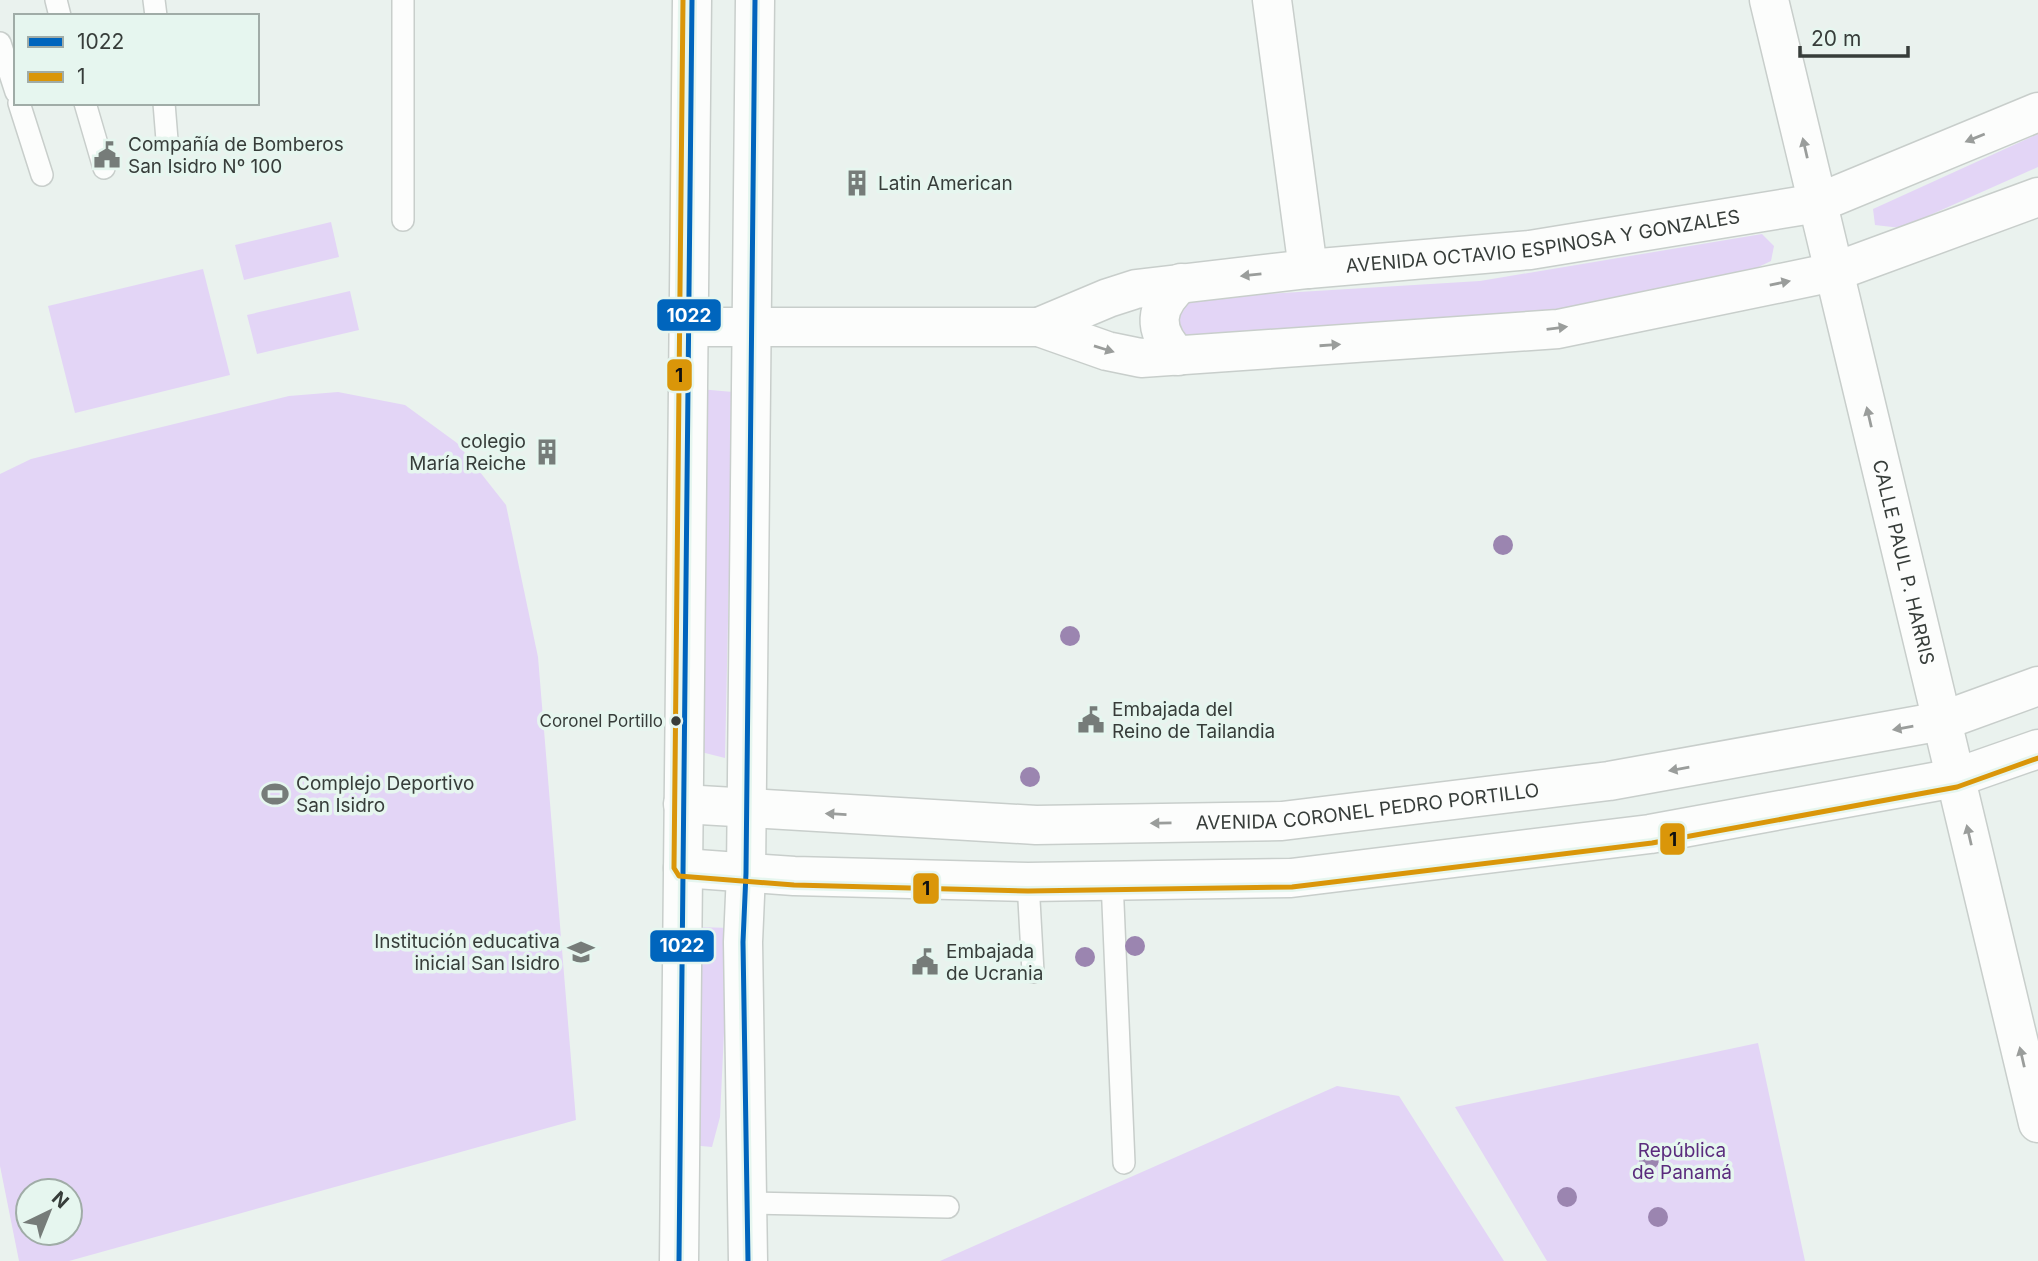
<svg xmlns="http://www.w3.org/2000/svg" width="2038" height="1261" font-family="Inter,sans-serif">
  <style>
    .green { fill: #e3d5f6; fill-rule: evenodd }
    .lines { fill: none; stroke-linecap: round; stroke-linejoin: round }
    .service-casing { stroke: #c8cecb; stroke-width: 24 }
    .minor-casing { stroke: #c8cecb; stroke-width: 41 }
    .tertiary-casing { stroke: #c8cecb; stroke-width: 41 }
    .secondary-casing { stroke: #c8cecb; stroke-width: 41 }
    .service { stroke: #fcfdfc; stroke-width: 21 }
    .minor { stroke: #fcfdfc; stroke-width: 38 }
    .tertiary { stroke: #fcfdfc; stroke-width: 38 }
    .secondary { stroke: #fcfdfc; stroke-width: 38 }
    .bus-1-casing { stroke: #e6f6ef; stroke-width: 10 }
    .bus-2-casing { stroke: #e6f6ef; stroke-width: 10 }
    .bus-1 { stroke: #0065bd; stroke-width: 5 }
    .bus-2 { stroke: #da9609; stroke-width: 5 }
    .tree { fill: #9b85b0 }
    .oneway { fill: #9a9d9b }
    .bus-dot { fill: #373d3a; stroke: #e6f6ef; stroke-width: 2.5 }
    .labels { text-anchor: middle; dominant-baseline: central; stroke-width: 7; stroke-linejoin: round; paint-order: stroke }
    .bus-label { font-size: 17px; fill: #373d3a; stroke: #e6f6ef; text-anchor: end }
    .poi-label { font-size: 19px; fill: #373d3a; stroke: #e6f6ef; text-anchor: start }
    .street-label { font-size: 19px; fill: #373d3a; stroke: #e6f6ef }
    .park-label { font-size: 19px; fill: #5a2b7d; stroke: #e6f6ef }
    .line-badge { stroke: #e6f6ef; stroke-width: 2.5 }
    .badge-label { font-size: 19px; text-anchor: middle; font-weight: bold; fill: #fff }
    .pale-badge-label { font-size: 19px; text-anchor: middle; font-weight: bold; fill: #111 }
  </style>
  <rect width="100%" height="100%" fill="#eaf2ee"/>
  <!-- green -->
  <path class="green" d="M 2038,134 L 2038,167 L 1901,228 L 1875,225 L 1873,209 Z
    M 331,222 L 339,257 L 244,280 L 235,245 Z
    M 1762,234 L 1774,246 L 1771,261 L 1729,281 L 1465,327 L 1183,339 L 1170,326 L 1181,299 L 1480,281 Z
    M 203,269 L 230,375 L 75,413 L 48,306 Z
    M 350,291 L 359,330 L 257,354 L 247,315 Z
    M 699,389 L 733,392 L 725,758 L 693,750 Z
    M 338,392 L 405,405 L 457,443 L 506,505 L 538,657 L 576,1120 L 69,1261 L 19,1261 L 0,1166 L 0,474 L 31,459 L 289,396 ZM 70,1191 L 70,1233 L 28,1233 L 28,1191 Z
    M 699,927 L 729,928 L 720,1117 L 712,1147 L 690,1145 Z
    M 1758,1043 L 1805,1261 L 1547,1261 L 1455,1107 Z
    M 1337,1086 L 1399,1096 L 1504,1261 L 940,1261 Z"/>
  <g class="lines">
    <!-- service casing -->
    <g class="service-casing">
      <path id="service" d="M 56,0 L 60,16
        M 154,0 L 156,16
        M 403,0 L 403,220
        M 0,43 L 16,92
        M 19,103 L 42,175
        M 85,103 L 104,168
        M 164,103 L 167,140
        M 1112,880 L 1124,1163
        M 1028,882 L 1033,972
        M 747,1203 L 948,1207"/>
    </g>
    <!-- minor casing -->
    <g class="minor-casing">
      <g id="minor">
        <path d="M 1272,0 L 1308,269"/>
        <path id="s1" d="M 1769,0 L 1942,721"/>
        <path d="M 689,327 L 1039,327 L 1107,351 L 1141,358 L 1558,329 L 1834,272 L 2038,197"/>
        <path id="s2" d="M 1039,327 L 1108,298 L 1136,289 L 1308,269 L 1530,250 L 1818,203 L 2038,112"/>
        <path d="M 1178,356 C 1152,330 1154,307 1181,283"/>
      </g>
    </g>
    <!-- tertiary casing -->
    <g class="tertiary-casing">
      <path id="tertiary" d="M 1942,721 L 2038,1123"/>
    </g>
    <!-- secondary casing -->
    <g class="secondary-casing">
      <g id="secondary">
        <path id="s3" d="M 683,804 L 1036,825 L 1282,821 L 1609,781 L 1942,721 L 2038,686"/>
        <path d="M 683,868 L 794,876 L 1028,882 L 1291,878 L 1650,834 L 1955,778 L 2038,749"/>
        <path d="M 679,1261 L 692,0"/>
        <path d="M 748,1261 L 743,942 L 746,873 L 755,0"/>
      </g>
    </g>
    <!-- service -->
    <use href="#service" class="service"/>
    <!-- minor -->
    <use href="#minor" class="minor"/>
    <!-- tertiary -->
    <use href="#tertiary" class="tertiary"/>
    <!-- secondary -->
    <use href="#secondary" class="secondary"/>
    <!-- bus-1 casing -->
    <g class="bus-1-casing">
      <path id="bus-1" d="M 679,1261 L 692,0
        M 748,1261 L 743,942 L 746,873 L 755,0"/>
    </g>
    <!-- bus-2 casing -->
    <g class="bus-2-casing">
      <path id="bus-2" d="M 683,0 L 674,868 L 679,876 L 794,885 L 1028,891 L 1292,887 L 1652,843 L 1957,787 L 2038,758"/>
    </g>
    <!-- bus-1 -->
    <use href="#bus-1" class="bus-1"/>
    <!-- bus-2 -->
    <use href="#bus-2" class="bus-2"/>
  </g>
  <!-- trees -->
  <g class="tree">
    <circle cx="1503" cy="545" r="10"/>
    <circle cx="1070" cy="636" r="10"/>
    <circle cx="1030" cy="777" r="10"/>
    <circle cx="1135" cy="946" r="10"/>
    <circle cx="1085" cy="957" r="10"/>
    <circle cx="1649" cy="1160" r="10"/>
    <circle cx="1567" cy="1197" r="10"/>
    <circle cx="1658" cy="1217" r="10"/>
  </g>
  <!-- one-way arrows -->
  <defs><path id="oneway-solid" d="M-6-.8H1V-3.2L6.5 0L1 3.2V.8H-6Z" transform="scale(1.75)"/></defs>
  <g class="oneway">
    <use href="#oneway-solid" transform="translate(1975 138) rotate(158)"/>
    <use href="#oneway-solid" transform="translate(1805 148) rotate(-103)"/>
    <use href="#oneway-solid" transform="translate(1251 275) rotate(174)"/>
    <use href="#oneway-solid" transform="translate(1780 283) rotate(-12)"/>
    <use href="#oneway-solid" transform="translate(1557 328) rotate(-7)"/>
    <use href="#oneway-solid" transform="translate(1330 345) rotate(-4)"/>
    <use href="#oneway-solid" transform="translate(1104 349) rotate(17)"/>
    <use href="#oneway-solid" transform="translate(1869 417) rotate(-103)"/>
    <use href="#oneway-solid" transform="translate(1903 728) rotate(170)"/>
    <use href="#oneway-solid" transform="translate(1679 769) rotate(170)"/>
    <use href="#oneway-solid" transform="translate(836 814) rotate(-177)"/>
    <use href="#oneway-solid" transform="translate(1161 823) rotate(179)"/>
    <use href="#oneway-solid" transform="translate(1969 835) rotate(-103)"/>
    <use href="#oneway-solid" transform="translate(2022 1057) rotate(-103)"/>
  </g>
  <!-- icons -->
  <defs>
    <g id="civic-bare" transform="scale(2.1)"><path d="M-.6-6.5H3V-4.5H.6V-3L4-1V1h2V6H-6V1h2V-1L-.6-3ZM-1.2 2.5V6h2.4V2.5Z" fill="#767c79" stroke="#e6f6ef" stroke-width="2.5" paint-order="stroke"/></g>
    <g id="building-bare" transform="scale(2.1)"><path d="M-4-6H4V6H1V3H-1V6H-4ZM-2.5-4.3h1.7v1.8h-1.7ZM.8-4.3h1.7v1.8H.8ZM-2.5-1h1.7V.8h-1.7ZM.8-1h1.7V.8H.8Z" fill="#767c79" stroke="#e6f6ef" stroke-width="2.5" paint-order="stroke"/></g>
    <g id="stadium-bare" transform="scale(2.1)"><path d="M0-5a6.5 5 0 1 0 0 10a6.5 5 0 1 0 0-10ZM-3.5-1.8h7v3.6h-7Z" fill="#767c79" stroke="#e6f6ef" stroke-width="2.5" paint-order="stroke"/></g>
    <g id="school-bare" transform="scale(2.1)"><path d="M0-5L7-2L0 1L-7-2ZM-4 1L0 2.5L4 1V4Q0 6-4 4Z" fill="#767c79" stroke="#e6f6ef" stroke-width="2.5" paint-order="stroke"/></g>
  </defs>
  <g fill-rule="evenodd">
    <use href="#civic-bare" x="107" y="155"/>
    <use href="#building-bare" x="857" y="183"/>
    <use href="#building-bare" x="547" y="452"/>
    <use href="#civic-bare" x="1091" y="720"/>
    <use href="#stadium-bare" x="275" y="794"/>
    <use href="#school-bare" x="581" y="952"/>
    <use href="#civic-bare" x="925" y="962"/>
  </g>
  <!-- markers -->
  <circle class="bus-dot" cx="676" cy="721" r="6"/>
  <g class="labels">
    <!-- bus labels -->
    <g class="bus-label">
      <text x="663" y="721">Coronel Portillo</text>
    </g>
    <!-- poi labels -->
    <g class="poi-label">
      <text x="128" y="144">Compañía de Bomberos<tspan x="128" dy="22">San Isidro Nº 100</tspan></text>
      <text x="878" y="183">Latin American</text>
      <text x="526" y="441" text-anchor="end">colegio<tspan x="526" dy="22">María Reiche</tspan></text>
      <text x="1112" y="709">Embajada del<tspan x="1112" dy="22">Reino de Tailandia</tspan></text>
      <text x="296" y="783">Complejo Deportivo<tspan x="296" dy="22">San Isidro</tspan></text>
      <text x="560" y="941" text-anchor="end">Institución educativa<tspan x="560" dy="22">inicial San Isidro</tspan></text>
      <text x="946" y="951">Embajada<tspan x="946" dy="22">de Ucrania</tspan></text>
    </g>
    <!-- street labels -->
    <g class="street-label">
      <text stroke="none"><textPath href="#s2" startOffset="514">AVENIDA OCTAVIO ESPINOSA Y GONZALES</textPath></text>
      <text stroke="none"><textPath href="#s1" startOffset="578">CALLE PAUL P. HARRIS</textPath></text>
      <text stroke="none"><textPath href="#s3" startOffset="686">AVENIDA CORONEL PEDRO PORTILLO</textPath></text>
    </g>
    <!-- park labels -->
    <g class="park-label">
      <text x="1682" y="1150">República<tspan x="1682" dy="22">de Panamá</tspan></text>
    </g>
  </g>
  <g class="line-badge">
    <rect x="656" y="298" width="66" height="34" rx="7" fill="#0065bd"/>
    <rect x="666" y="358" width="27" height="34" rx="7" fill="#da9609"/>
    <rect x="1659" y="822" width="27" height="34" rx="7" fill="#da9609"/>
    <rect x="912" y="872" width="28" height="33" rx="7" fill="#da9609"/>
    <rect x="649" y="929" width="66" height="34" rx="7" fill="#0065bd"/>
  </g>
  <g class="badge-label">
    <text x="689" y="322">1022</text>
    <text x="682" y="952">1022</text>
  </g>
  <g class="pale-badge-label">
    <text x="679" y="382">1</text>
    <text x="1673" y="846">1</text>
    <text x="926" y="895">1</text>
  </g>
  <!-- legend -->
  <rect x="14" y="14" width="245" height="91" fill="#e6f6ef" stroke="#a0aca7" stroke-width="2"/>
  <rect x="28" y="37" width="35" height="10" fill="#0065bd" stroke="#a0aca7" stroke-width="2"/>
  <text x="77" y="49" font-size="21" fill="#373d3a">1022</text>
  <rect x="28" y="72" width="35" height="10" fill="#da9609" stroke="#a0aca7" stroke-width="2"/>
  <text x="77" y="84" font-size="21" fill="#373d3a">1</text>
  <!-- north arrow -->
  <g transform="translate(49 1212) rotate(43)"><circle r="33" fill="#e6f6ef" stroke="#a0aca7" stroke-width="2"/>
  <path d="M0-5L12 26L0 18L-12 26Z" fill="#767c79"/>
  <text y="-10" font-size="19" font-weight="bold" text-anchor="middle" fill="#373d3a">N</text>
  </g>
  <!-- scale -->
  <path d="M1800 46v10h108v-10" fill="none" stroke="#373d3a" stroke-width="3.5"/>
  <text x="1811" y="46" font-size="21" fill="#373d3a" stroke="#e6f6ef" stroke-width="5" paint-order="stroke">20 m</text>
</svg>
